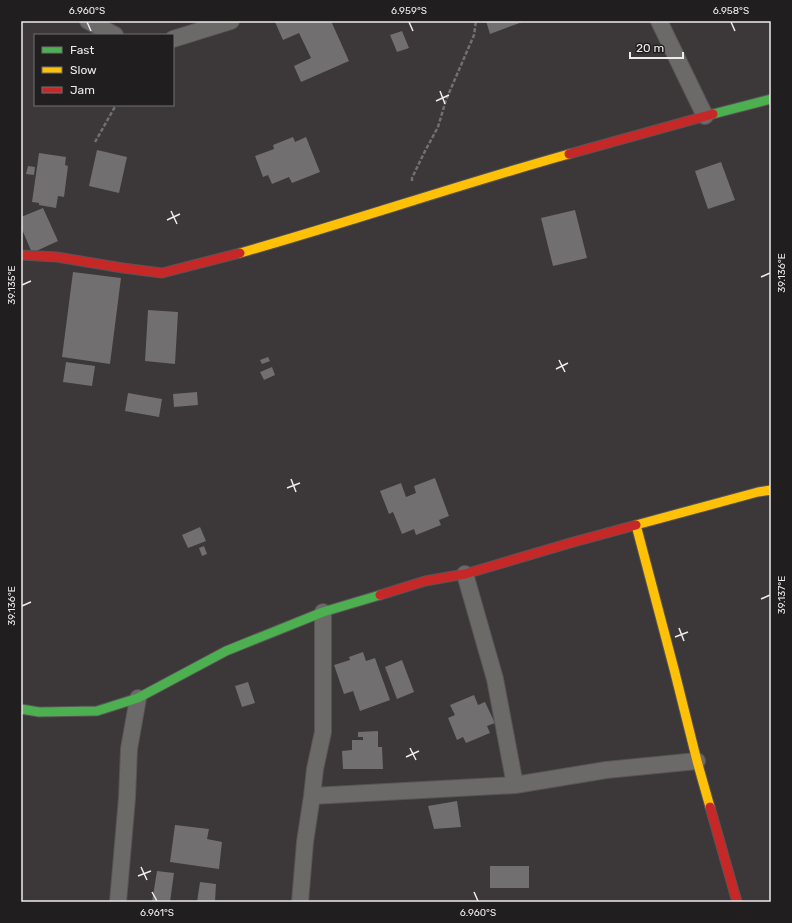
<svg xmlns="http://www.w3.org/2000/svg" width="792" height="923" font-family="Rubik,sans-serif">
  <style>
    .building { fill: #726f70 }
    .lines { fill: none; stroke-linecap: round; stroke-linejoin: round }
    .street-casing { stroke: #585455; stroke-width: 18 }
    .fast-casing { stroke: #585455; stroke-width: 11 }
    .slow-casing { stroke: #585455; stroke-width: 11 }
    .jam-casing { stroke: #585455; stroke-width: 11 }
    .path { stroke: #726f6f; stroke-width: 2.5; stroke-dasharray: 4 2; stroke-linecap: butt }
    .street { stroke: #6c6969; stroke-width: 16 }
    .fast { stroke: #4caf50; stroke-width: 9 }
    .slow { stroke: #ffc107; stroke-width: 9 }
    .jam { stroke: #c62828; stroke-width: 9 }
    .ticks { fill: none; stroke: #efeaeb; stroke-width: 1.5 }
    .neatline { fill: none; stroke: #efeaeb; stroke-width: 1.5 }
    .ticks-label { font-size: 10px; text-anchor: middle; fill: #efeaeb }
  </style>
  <rect width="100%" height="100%" fill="#3c3738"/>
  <!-- building -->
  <path class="building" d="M 277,21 L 331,21 L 349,61 L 301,82 L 294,66 L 311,58 L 299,33 L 283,40 L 275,22 Z
    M 486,21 L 525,21 L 490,34 Z
    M 402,31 L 409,48 L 397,52 L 390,35 Z
    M 293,137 L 295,142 L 306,137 L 320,172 L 292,183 L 289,177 L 272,184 L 268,175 L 263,177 L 255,156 L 274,149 L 273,145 Z
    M 97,150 L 127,157 L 119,193 L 89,186 Z
    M 39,153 L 66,157 L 65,165 L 68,166 L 64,197 L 58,196 L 56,208 L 39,205 L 39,203 L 32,202 Z
    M 721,162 L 735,200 L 708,209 L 695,171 Z
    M 28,166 L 35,167 L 34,175 L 26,174 Z
    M 43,208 L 58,241 L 32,253 L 21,227 L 21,217 Z
    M 575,210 L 587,258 L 553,266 L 541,218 Z
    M 73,272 L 121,278 L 110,364 L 62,357 Z
    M 148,310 L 178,312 L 175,364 L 145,361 Z
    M 268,357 L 270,361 L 262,364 L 260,360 Z
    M 66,362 L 95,366 L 92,386 L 63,382 Z
    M 272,367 L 275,375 L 264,380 L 260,372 Z
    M 197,392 L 198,405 L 174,407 L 173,394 Z
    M 128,393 L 162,399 L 159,417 L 125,411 Z
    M 435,478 L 449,516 L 439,520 L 441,525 L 416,535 L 414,529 L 402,534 L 393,512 L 389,514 L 380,491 L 401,483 L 406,497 L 416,493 L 414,486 Z
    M 200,527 L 206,541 L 188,548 L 182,535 Z
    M 204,546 L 207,554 L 202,556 L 199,548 Z
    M 363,652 L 366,661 L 375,658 L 390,700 L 360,711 L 353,691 L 344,694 L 334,665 L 350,660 L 349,657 Z
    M 402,660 L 414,692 L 397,699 L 385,667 Z
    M 248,682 L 255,703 L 242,707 L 235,686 Z
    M 474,695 L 478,705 L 485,702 L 495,723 L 487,726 L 490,733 L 466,743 L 463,737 L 457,740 L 448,718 L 455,715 L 450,705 Z
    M 378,731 L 378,747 L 382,747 L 383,769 L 343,769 L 342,751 L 352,750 L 352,740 L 363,740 L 363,737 L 358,737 L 358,732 Z
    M 457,801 L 461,827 L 434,829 L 428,806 Z
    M 175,825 L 209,829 L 207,839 L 222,842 L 219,869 L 170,862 Z
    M 490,866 L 529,866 L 529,888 L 490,888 Z
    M 157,871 L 174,873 L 170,902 L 152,902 Z
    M 200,882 L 216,884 L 215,902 L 197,902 Z"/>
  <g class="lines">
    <!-- street casing -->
    <g class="street-casing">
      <path id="street" d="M 88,21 L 115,35
        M 659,21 L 705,116
        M 173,39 L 231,21
        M 465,574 L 495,679 L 515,785
        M 312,796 L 515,785 L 606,770 L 697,761
        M 118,902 L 127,798 L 129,749 L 138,698
        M 300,902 L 305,842 L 312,796 L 315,769 L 323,732 L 323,612"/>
    </g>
    <!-- fast casing -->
    <g class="fast-casing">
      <path id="fast" d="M 713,114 L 771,99
        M 21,709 L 39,712 L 97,711 L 138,698 L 226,651 L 323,612 L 380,595"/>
    </g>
    <!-- slow casing -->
    <g class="slow-casing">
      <path id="slow" d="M 240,253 C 350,222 458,185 569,154
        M 636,525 L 674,669 L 697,761 L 710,807
        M 636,525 L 758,492 L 771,490"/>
    </g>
    <!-- jam casing -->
    <g class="jam-casing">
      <path id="jam" d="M 569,154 L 713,114
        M 21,255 L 57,257 L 123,268 L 162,273 L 240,253
        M 380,595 L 425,581 L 465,574 L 570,543 L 636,525
        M 710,807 L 737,902"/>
    </g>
    <!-- path -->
    <path class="path" d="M 95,142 L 116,105
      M 412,181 L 412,178 L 425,151 L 438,127 L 446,100 L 474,35 L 476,21"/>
    <!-- street -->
    <use href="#street" class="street"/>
    <!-- fast -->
    <use href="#fast" class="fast"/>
    <!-- slow -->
    <use href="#slow" class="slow"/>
    <!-- jam -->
    <use href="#jam" class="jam"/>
  </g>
  <!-- ticks -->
  <path class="ticks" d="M 87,22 L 91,31M 409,22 L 413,31M 731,22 L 735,31M 440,91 L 445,104M 436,101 L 449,95M 171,211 L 177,224M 167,220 L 180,214M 761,277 L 770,273M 22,285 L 31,281M 559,360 L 565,372M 556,369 L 568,363M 291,479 L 296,492M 287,488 L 300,483M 761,599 L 770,595M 22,606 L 31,602M 679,628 L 684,641M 675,637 L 688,632M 410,748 L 416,760M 406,757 L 419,751M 141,867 L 147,880M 138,876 L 151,871M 152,892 L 157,901M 474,892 L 478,901"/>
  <!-- border -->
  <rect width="792" height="923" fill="none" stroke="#211e1f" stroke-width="44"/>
  <!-- legend -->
  <rect x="34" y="34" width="140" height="72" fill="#211e1f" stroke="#737071"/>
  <rect x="42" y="47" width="20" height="6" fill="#4caf50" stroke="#737071"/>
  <text x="70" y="54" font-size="12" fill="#efeaeb">Fast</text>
  <rect x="42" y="67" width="20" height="6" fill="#ffc107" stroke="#737071"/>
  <text x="70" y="74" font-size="12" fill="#efeaeb">Slow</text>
  <rect x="42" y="87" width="20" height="6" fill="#c62828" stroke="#737071"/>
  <text x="70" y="94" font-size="12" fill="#efeaeb">Jam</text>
  <!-- scale -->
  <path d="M630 52v6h53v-6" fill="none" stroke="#efeaeb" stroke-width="2"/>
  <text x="636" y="52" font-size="12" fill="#efeaeb" stroke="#211e1f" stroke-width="3" paint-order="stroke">20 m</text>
  <rect x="22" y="22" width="748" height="879" class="neatline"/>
  <g class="ticks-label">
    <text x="87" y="14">6.960°S</text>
    <text x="409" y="14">6.959°S</text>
    <text x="731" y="14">6.958°S</text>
    <text transform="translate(781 273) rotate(-90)" y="4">39.136°E</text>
    <text transform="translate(11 285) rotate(-90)" y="4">39.135°E</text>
    <text transform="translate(781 595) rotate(-90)" y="4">39.137°E</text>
    <text transform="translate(11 606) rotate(-90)" y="4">39.136°E</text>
    <text x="157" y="916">6.961°S</text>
    <text x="478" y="916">6.960°S</text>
  </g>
</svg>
